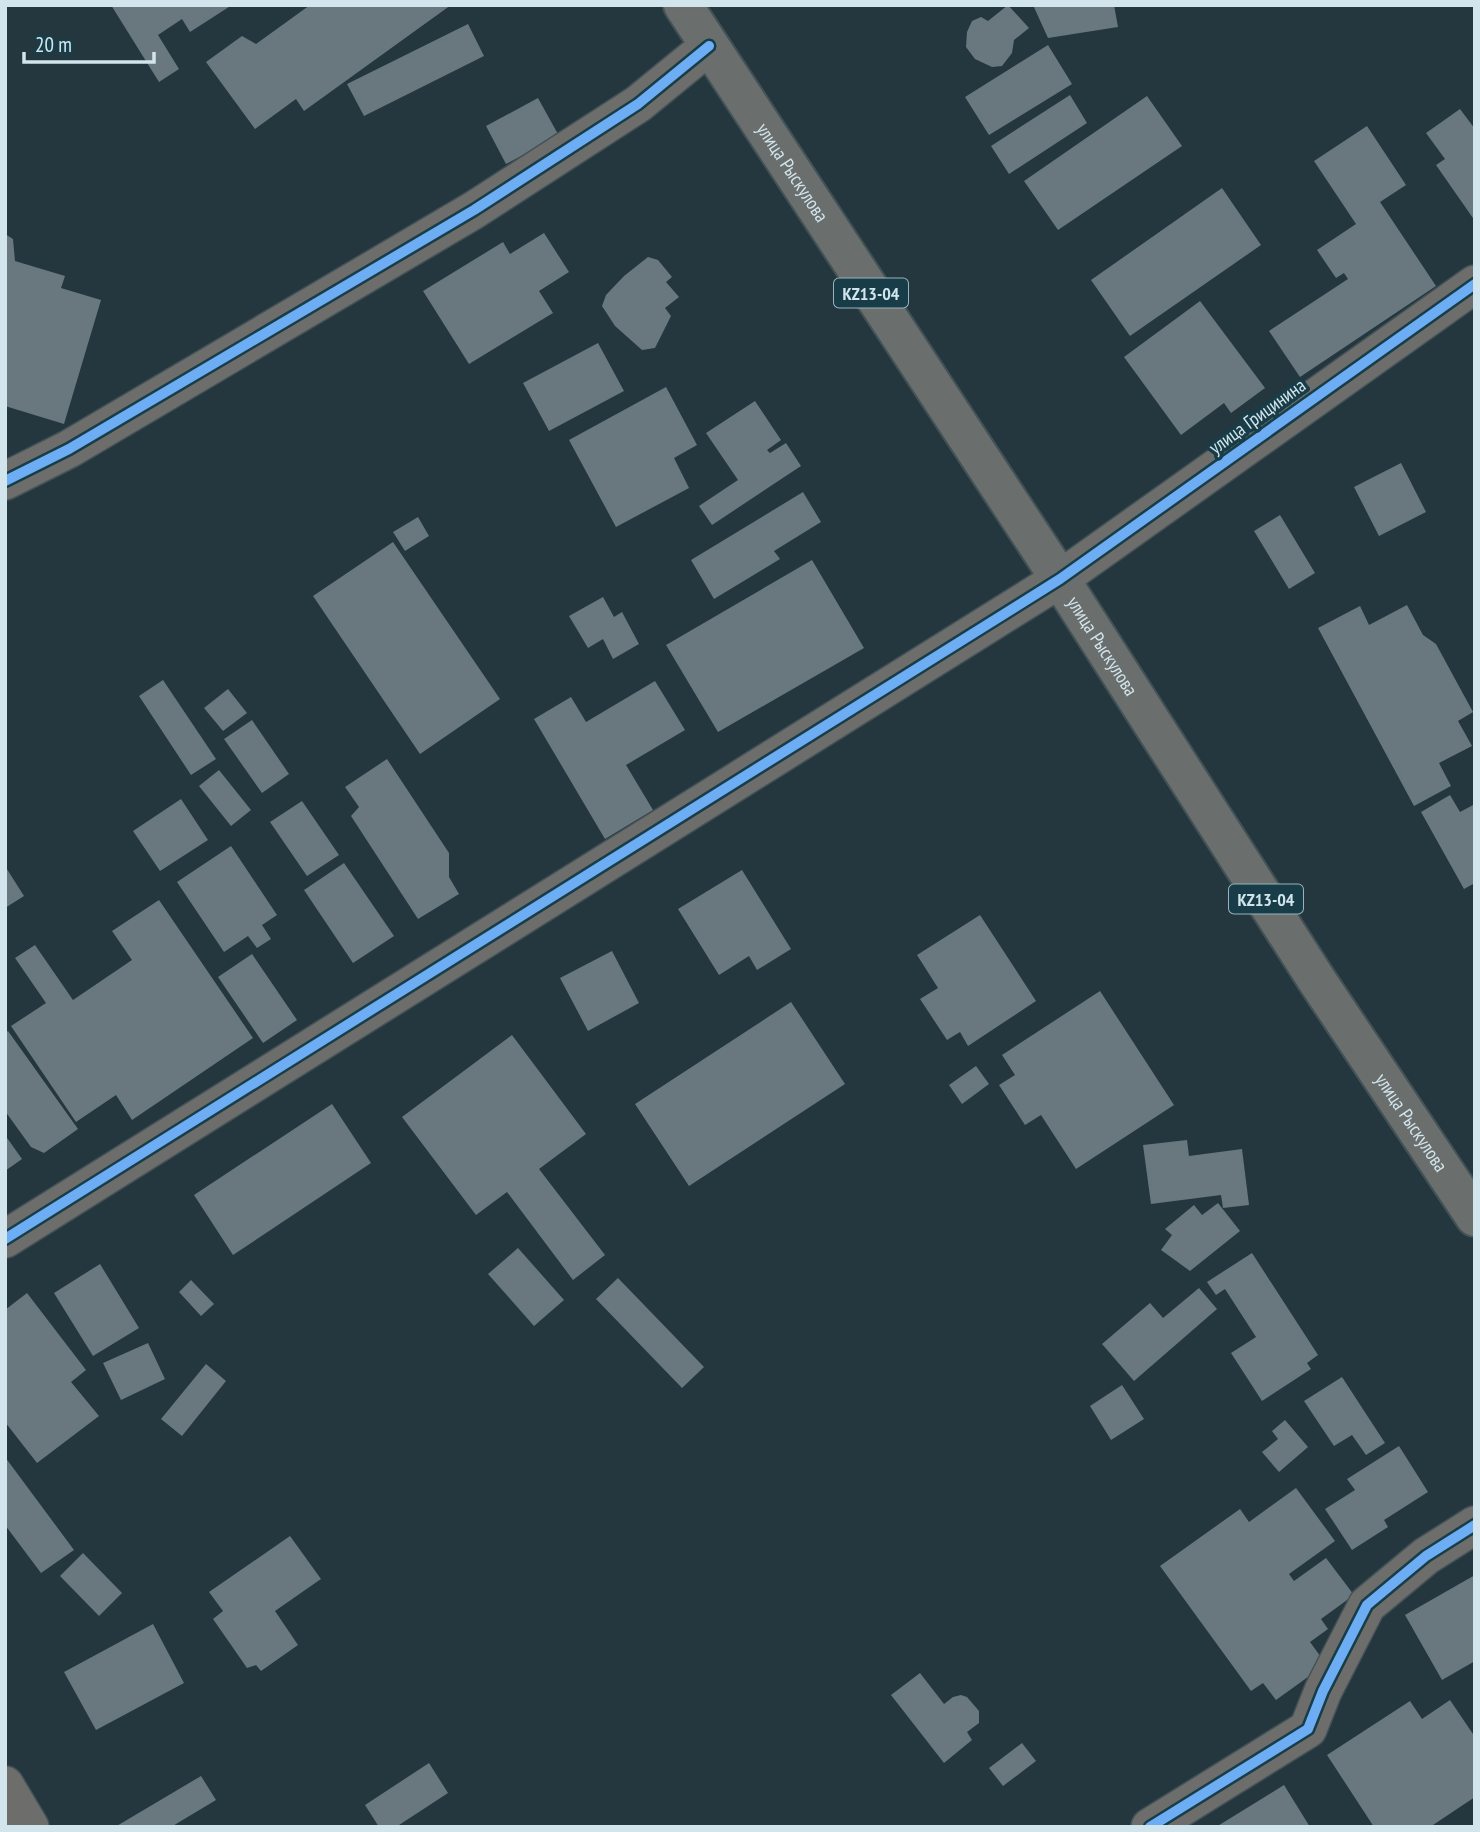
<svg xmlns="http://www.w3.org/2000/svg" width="1480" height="1832" font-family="'PT Sans Narrow',sans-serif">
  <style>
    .building { fill: #68787e }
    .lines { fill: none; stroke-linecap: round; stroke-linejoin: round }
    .minor-casing { stroke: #425257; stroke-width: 40 }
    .primary-casing { stroke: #425257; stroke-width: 42 }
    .minor { stroke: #6d6e6c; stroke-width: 37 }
    .primary { stroke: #6a6e6d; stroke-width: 38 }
    .cycleway-casing { stroke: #193d48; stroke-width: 15 }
    .cycleway { stroke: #6dadf4; stroke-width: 10 }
    .labels { text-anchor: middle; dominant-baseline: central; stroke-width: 7; stroke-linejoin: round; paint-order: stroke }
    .shield { fill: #193d48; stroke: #9ab3bb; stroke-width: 2 }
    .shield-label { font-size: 18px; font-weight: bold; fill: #d2e5ec }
    .street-label { font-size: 19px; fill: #d2e5ec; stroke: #193d48 }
  </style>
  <rect width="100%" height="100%" fill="#24373e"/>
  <!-- building -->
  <path class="building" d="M 111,5 L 232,5 L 190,32 L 182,19 L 158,35 L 179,69 L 159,82 Z
    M 310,5 L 451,5 L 304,111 L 296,99 L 255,129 L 206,62 L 242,36 L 256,44 Z
    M 1008,5 L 1029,28 L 1014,40 L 1012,53 L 1002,66 L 992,67 L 975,59 L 966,47 L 967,32 L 972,21 L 981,17 L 988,21 Z
    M 1033,5 L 1114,5 L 1118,27 L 1048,38 Z
    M 468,24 L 484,56 L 364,116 L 347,84 Z
    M 1048,45 L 1072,84 L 989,135 L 965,97 Z
    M 1070,95 L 1087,123 L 1009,174 L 991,146 Z
    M 1147,96 L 1182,146 L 1058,230 L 1024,181 Z
    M 538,98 L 559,136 L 506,164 L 486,126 Z
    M 1460,109 L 1475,129 L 1475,221 L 1436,165 L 1445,159 L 1426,133 Z
    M 1367,126 L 1406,185 L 1380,202 L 1436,286 L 1300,377 L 1269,331 L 1348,279 L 1344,273 L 1336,278 L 1317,250 L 1356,224 L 1314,161 Z
    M 1222,188 L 1261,245 L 1130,336 L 1091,280 Z
    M 544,233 L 569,272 L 539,291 L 553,313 L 469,364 L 423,291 L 503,242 L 510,254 Z
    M 5,234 L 13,239 L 15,261 L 65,276 L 61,288 L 101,300 L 64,424 L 5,406 Z
    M 648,257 L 658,260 L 672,277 L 666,282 L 679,297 L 665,308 L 671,316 L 655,348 L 642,350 L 615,326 L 602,306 L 606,295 L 624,276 Z
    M 1200,301 L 1265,388 L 1231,413 L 1224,403 L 1181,435 L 1124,357 Z
    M 598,343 L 624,391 L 549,431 L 523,383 Z
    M 666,387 L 697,445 L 674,458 L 689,488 L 616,527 L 569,440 Z
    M 755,401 L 781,440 L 767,450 L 770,453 L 786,443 L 801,466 L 712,525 L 699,506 L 738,480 L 706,433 Z
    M 1401,463 L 1426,512 L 1379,536 L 1354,487 Z
    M 803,492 L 821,522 L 774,551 L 780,559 L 714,599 L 691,560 Z
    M 1280,515 L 1315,573 L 1289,589 L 1254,531 Z
    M 418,517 L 429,536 L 405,551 L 393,532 Z
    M 393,542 L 500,699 L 420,754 L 313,596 Z
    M 812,560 L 864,648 L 718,732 L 666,645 Z
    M 603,597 L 614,617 L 622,612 L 639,644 L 613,659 L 603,639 L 588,648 L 569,616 Z
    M 1407,605 L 1423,635 L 1436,644 L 1473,712 L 1458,721 L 1472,746 L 1439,763 L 1451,786 L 1414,806 L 1318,628 L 1360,606 L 1369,625 Z
    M 163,680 L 216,759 L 191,775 L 139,696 Z
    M 655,681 L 685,730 L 626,765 L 653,810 L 605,839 L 534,719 L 571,697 L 586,722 Z
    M 228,689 L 247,713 L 223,731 L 204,708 Z
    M 252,720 L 289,774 L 262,793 L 224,739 Z
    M 387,759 L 449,853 L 449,877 L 459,894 L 418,919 L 351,816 L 359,807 L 345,787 Z
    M 219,770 L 251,810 L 231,826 L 199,786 Z
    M 1450,795 L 1460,812 L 1475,804 L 1475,883 L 1464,889 L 1421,812 Z
    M 181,799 L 208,840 L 160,871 L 133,831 Z
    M 302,801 L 339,855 L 307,876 L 270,822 Z
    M 231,846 L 277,915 L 262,925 L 271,939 L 257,948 L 248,936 L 224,952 L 177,882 Z
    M 344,863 L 394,936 L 353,963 L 304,890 Z
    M 5,866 L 24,896 L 5,908 Z
    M 742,870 L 791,949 L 757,970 L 749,956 L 719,975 L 678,909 Z
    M 159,900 L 253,1038 L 132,1120 L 116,1095 L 76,1122 L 11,1026 L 46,1003 L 15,958 L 35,945 L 73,1000 L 132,960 L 112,931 Z
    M 980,915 L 1036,1001 L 968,1046 L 960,1032 L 947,1040 L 920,999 L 938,988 L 917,955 Z
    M 612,951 L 639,1003 L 588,1031 L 560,978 Z
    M 252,954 L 297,1020 L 263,1043 L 218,977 Z
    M 1100,991 L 1174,1105 L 1076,1169 L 1041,1115 L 1025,1125 L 999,1085 L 1015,1075 L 1002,1055 Z
    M 791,1002 L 845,1084 L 689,1186 L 635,1104 Z
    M 8,1031 L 78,1129 L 44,1153 L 31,1147 L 5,1111 L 5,1033 Z
    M 512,1035 L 586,1134 L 539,1169 L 605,1255 L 573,1280 L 507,1192 L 476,1215 L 402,1117 Z
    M 976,1066 L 989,1084 L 962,1104 L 949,1085 Z
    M 332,1104 L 371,1163 L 233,1255 L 194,1195 Z
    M 5,1135 L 22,1159 L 5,1171 Z
    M 1187,1140 L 1189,1156 L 1242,1149 L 1249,1205 L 1223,1208 L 1221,1195 L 1151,1204 L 1143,1145 Z
    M 1218,1203 L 1240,1231 L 1190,1271 L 1161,1250 L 1172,1235 L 1165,1229 L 1194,1205 L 1202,1215 Z
    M 518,1248 L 564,1300 L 534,1326 L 488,1274 Z
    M 1252,1253 L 1318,1355 L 1307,1363 L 1311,1369 L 1262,1401 L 1231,1353 L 1256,1337 L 1225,1289 L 1216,1295 L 1207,1282 Z
    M 100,1264 L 139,1328 L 93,1356 L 54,1293 Z
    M 618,1278 L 704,1367 L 682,1388 L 596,1299 Z
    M 191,1280 L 214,1304 L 201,1316 L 179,1292 Z
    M 1199,1288 L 1217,1309 L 1134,1381 L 1102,1344 L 1150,1303 L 1163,1318 Z
    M 27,1293 L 86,1370 L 71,1382 L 99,1416 L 37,1463 L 5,1422 L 5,1310 Z
    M 148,1343 L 165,1379 L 121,1400 L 103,1363 Z
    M 206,1364 L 226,1381 L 182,1436 L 161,1419 Z
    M 1342,1377 L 1385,1443 L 1366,1455 L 1352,1435 L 1334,1446 L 1304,1401 Z
    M 1122,1385 L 1144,1419 L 1111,1440 L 1090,1406 Z
    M 1285,1420 L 1308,1447 L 1279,1472 L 1262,1452 L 1278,1439 L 1272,1431 Z
    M 1399,1446 L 1428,1492 L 1384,1520 L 1388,1527 L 1352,1550 L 1325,1509 L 1355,1490 L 1347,1479 Z
    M 5,1457 L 74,1550 L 41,1573 L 5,1525 Z
    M 1296,1488 L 1335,1541 L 1289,1574 L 1294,1581 L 1326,1558 L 1354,1595 L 1321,1619 L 1328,1629 L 1310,1642 L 1326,1664 L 1276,1700 L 1263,1683 L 1251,1691 L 1160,1566 L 1240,1509 L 1249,1522 Z
    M 290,1536 L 321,1579 L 275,1611 L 298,1645 L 261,1671 L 256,1665 L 247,1668 L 213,1619 L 223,1611 L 209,1592 Z
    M 83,1553 L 122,1593 L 99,1616 L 60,1576 Z
    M 1475,1575 L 1475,1661 L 1442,1680 L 1405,1615 Z
    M 153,1624 L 184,1683 L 96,1730 L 64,1672 Z
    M 920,1673 L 944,1704 L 953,1697 L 961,1695 L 967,1697 L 979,1711 L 979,1723 L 967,1732 L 972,1740 L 944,1763 L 891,1695 Z
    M 1450,1700 L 1475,1737 L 1475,1797 L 1430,1827 L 1374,1827 L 1327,1755 L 1410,1701 L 1422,1719 Z
    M 1022,1743 L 1036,1761 L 1003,1786 L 989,1768 Z
    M 429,1763 L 448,1793 L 396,1827 L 379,1827 L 365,1805 Z
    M 201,1776 L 216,1800 L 171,1827 L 115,1827 Z
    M 1284,1785 L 1310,1827 L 1216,1827 Z"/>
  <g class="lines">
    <!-- minor casing -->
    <g class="minor-casing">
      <path id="minor" d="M 5,481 L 69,449 L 474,210 L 638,104 L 709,46
        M 5,1239 L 1060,579 L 1475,284
        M 5,1785 L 30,1827
        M 1150,1827 L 1308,1729 L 1323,1691 L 1367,1605 L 1426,1556 L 1475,1525"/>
    </g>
    <!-- primary casing -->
    <g class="primary-casing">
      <g id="primary">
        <path id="s1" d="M 683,5 L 1060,579 L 1316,979 L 1475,1217"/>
      </g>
    </g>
    <!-- minor -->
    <use href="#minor" class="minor"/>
    <!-- primary -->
    <use href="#primary" class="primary"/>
    <!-- cycleway casing -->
    <g class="cycleway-casing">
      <path id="cycleway" d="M 5,481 L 69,449 L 474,210 L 638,104 L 709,46
        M 5,1239 L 1060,579 L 1475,284
        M 1150,1827 L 1308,1729 L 1323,1691 L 1367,1605 L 1426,1556 L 1475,1525"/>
    </g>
    <!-- cycleway -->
    <use href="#cycleway" class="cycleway"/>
  </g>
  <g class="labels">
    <!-- shield labels -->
    <g class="shield">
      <rect x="834" y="278.5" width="74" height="29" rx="5"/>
      <rect x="1229" y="884.5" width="74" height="29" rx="5"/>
    </g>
    <g class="shield-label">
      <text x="871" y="293">KZ13-04</text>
      <text x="1266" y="899">KZ13-04</text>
    </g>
    <!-- street labels -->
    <g class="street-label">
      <text stroke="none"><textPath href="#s1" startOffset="200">улица Рыскулова</textPath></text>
      <text transform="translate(1257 416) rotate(-36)">улица Грицинина</text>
      <text stroke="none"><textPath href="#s1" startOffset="766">улица Рыскулова</textPath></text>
      <text stroke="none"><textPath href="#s1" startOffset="1334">улица Рыскулова</textPath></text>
    </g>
  </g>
  <!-- border -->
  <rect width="1480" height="1832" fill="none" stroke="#d2e5ec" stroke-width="14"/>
  <!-- scale -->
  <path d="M24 52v10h130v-10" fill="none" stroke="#d2e5ec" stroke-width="3.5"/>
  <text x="35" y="52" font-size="21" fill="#d2e5ec" stroke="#193d48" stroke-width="5" paint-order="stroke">20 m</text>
</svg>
